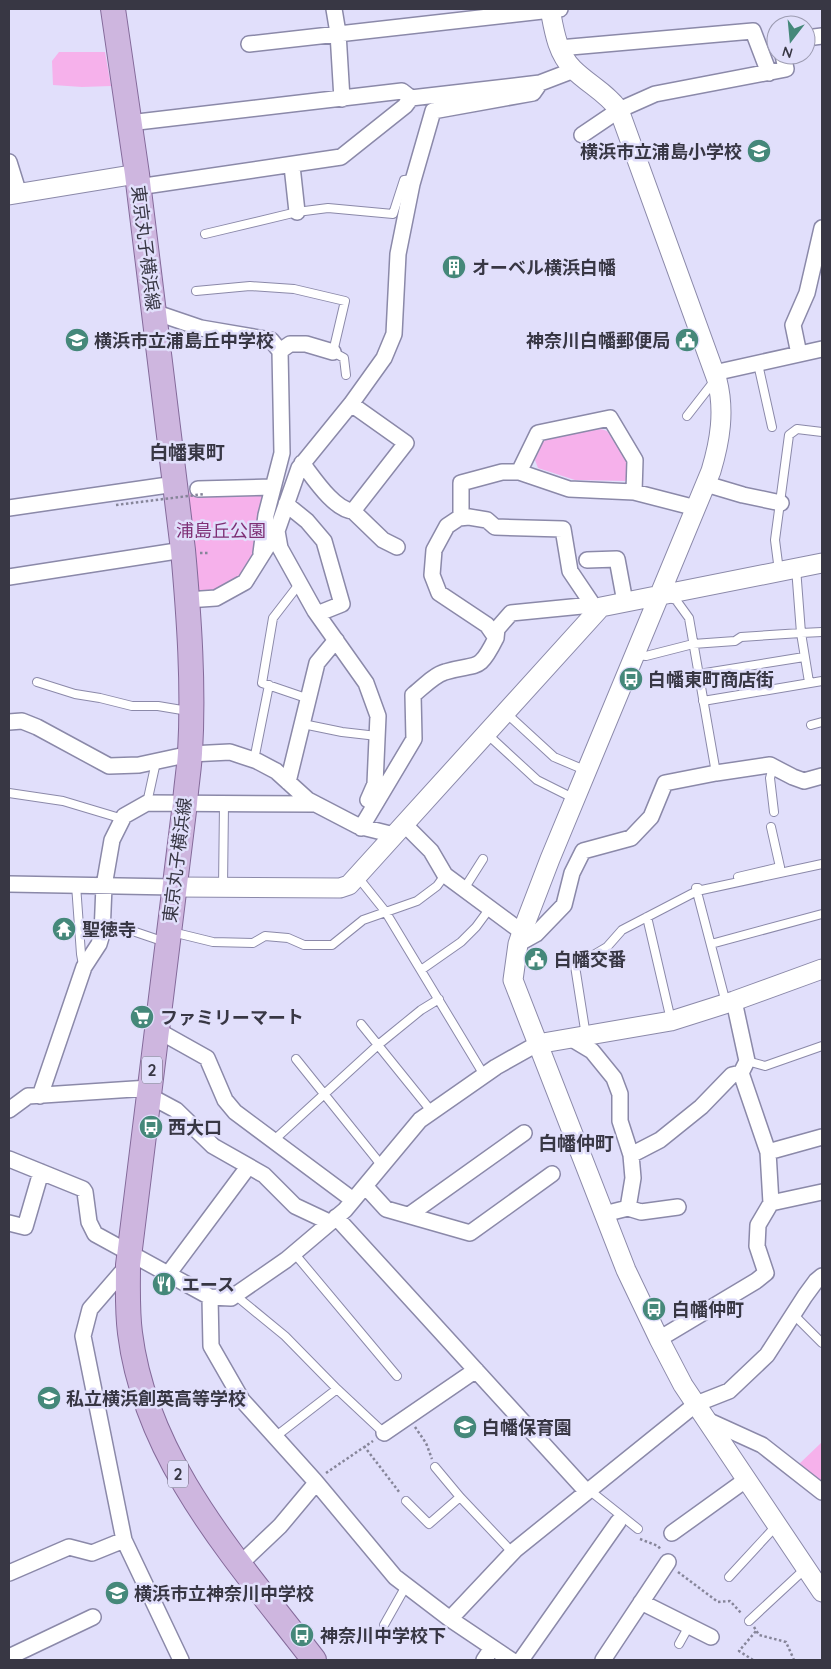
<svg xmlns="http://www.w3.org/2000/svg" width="831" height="1669" font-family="Quicksand,'Noto Sans JP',sans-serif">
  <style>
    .green { fill: #f6b1eb }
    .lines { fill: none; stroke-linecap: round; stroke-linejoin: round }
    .service-casing { stroke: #8b89a9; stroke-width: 10 }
    .minor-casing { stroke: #8b89a9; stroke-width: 18 }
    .tertiary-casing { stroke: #8b89a9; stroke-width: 21 }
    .primary-casing { stroke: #846a9a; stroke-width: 26 }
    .path { stroke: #868599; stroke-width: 2.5; stroke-dasharray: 2.5 2.5; stroke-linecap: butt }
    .service { stroke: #fff; stroke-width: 8 }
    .minor { stroke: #fff; stroke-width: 15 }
    .tertiary { stroke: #fff; stroke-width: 19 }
    .primary { stroke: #ceb6df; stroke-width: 24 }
    .path-bridge { stroke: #868599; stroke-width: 2.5; stroke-dasharray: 2.5 2.5; stroke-linecap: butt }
    .labels { text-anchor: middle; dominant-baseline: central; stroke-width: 5; stroke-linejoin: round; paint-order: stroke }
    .shield { fill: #e1dffb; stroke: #6b697b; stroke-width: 1 }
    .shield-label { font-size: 16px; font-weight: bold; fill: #383744 }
    .poi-label { font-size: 18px; font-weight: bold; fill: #383744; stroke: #e1dffb; text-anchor: start }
    .street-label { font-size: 18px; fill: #383744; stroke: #e1dffb }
    .park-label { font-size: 18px; fill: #7e2f75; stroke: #e1dffb }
    .neighbourhood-label { font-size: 19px; font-weight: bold; fill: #383744; stroke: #e1dffb }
  </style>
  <rect width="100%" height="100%" fill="#e1dffb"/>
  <!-- green -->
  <path class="green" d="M 59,52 L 105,52 L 111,86 L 82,87 L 53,85 L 52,61 Z
    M 601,429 L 607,431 L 629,464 L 629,475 L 625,481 L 575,480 L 538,468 L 535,460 L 543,442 L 551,436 Z
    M 264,492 L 256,556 L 244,575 L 214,595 L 191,596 L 179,493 Z
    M 822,1442 L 822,1487 L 797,1466 Z"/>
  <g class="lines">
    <!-- service casing -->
    <g class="service-casing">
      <path id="service" d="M 205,234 L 297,212 L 328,208 L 393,214 L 404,180 L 414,179
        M 196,291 L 250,286 L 294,289 L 345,301 L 333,352 L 344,358 L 346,375
        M 758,364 L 772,427
        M 687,416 L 715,380
        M 779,571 L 775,540 L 789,435 L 797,429 L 822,432
        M 300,583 L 273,618 L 262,683 L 309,699
        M 669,598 L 676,600 L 689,618 L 716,773
        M 636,655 L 646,656 L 693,644 L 735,641 L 741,637 L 801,633 L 796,568
        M 699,674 L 804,657
        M 37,682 L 75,694 L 100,698 L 132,706 L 158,706 L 188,711
        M 809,682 L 801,633 L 822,632
        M 703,701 L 822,681
        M 506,713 L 554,757 L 587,771
        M 303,724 L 342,732 L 377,736
        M 811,725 L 822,722
        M 487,734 L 537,780 L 575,799
        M 254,760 L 269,685
        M 773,767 L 770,778 L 774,812
        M 9,793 L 63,801 L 123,819
        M 147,803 L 156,762
        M 357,876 L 385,911 L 484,1075
        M 738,877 L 780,867 L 771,827
        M 76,885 L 81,954 L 83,965
        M 223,887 L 224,804
        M 698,888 L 696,888 L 726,1003
        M 464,889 L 483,859
        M 647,917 L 671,1020
        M 103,921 L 165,942
        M 172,932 L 213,942 L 253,943 L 265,936 L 288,938 L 304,945 L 332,945 L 363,920 L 417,901 L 437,886 L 445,875
        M 711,944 L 822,914
        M 421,970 L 461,942 L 476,927 L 490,908
        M 361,1024 L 432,1112
        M 586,1036 L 575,966 L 607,947 L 622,930 L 697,891 L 822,864
        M 296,1059 L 382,1166
        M 747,1061 L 765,1066 L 822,1046
        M 273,1141 L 378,1045 L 421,1010 L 439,999
        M 294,1253 L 397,1376
        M 235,1295 L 285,1336 L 337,1389 L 275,1437
        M 793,1314 L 822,1343
        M 337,1389 L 384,1433
        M 435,1467 L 460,1497 L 512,1552
        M 589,1490 L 638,1529
        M 406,1501 L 429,1524 L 460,1497
        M 729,1577 L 776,1526
        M 749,1621 L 806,1568
        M 384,1625 L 406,1586
        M 679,1644 L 689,1626"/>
    </g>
    <!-- minor casing -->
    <g class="minor-casing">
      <path id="minor" d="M 334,9 L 338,33 L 342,99
        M 806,38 L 822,36
        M 249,44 L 560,9
        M 559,48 L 753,31 L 769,73
        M 129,123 L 402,91 L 411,98
        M 582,135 L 619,110 L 655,94 L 786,69 L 783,55
        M 9,162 L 19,194
        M 292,166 L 297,212
        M 138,187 L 341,157 L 405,106 L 411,98 L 540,83 L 574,70
        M 154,312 L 201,328 L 271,340 L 280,351 L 282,453 L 266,515 L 261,553
        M 280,351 L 290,344 L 306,344 L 333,352
        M 799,354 L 793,325 L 807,293 L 822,228
        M 714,373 L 822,349
        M 351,404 L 406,443 L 353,511
        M 302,463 C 313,477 334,510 353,511 L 383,540 L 397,547
        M 706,484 L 743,495 L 781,503
        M 198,489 L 272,487
        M 634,492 L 635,460 L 610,418 L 538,433 L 519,472 L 569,489 L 634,492 L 696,508
        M 286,504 L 307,521 L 324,541 L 342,604 L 317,614
        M 9,508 L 175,484
        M 461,518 L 461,483 L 502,472 L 519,472
        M 277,531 L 280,548 L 315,611 L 366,683 L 378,716 L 375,784 L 368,800
        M 587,560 L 617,559 L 625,602
        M 9,577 L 183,550
        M 187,600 L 216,598 L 245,582 L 277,531 L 299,468 L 351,404 L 384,358 L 394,334 L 398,254 L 412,184 L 433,111 L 533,93 L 540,83
        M 496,638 L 497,629 L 511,613 L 592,605
        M 9,722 L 22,721 L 37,727 L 109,766 L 139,765 L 190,754 L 230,752 L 257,761 L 276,771 L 308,800 L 358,826 L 394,835
        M 288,782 L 317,663 L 336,640
        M 404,824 L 431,851 L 445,875 L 522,932
        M 361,828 L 414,739 L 413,695 C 422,688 434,675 445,672 C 478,662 478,674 496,638 L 487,625 L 439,593 L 432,575 L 434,550 L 447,526 L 459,518 L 469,517 L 487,520 L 495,527 L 563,529 L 570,571 L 597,611
        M 9,884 L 174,887
        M 518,944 L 536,934 L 564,905 L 572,873 L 583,851 L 631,838 L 651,817 L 665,783 L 716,773 L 770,765 L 793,777 L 804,781 L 822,776
        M 734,1001 L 747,1061 L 741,1073 L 768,1152 L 771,1203
        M 157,1030 L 207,1058 L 225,1100 L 235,1112 L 353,1200
        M 572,1039 L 592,1051 L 614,1078 L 620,1094 L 620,1121 L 631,1155 L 633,1178 L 628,1208 L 604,1214
        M 148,1095 L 176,1110 L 213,1146 L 264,1175 L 295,1206 L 329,1222
        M 40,1096 L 84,967 L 99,944 L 102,934 L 104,886 L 112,840 L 124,816 L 147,803 L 316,804
        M 9,1110 L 28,1096 L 149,1088
        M 768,1152 L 822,1137
        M 631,1155 L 660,1140 L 701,1107 L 732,1075 L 741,1073
        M 9,1159 L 83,1189 L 85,1192 L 89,1222 L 95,1234 L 210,1297 L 231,1298 L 286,1260 L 345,1210 L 420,1120 L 496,1067 L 537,1044
        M 365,1186 L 386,1209 L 470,1233 L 552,1174
        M 628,1208 L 641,1212 L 678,1207
        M 409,1215 L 524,1133
        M 336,1217 L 587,1492
        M 9,1223 L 25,1227 L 41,1172
        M 128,1265 L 90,1309 L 83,1336 L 124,1540 L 181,1660
        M 169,1273 L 248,1167
        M 210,1297 L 211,1346 L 242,1400 L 315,1481 L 395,1577 L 450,1619 L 511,1660
        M 659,1339 L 756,1281 L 766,1273 L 757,1246 L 758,1225 L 771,1203 L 822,1192
        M 707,1420 L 762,1445 L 822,1492
        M 384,1433 L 476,1370
        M 672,1533 L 747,1479
        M 240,1564 L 280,1526 L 316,1483
        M 9,1573 L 69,1547 L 92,1553 L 124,1540
        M 641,1602 L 711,1637
        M 450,1619 L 515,1550 L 696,1404 L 729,1391 L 767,1355 L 805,1296 L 816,1281 L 822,1276
        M 9,1657 L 93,1617
        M 484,1660 L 492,1648
        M 521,1660 L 618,1522
        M 603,1660 L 668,1562"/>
    </g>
    <!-- tertiary casing -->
    <g class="tertiary-casing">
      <path id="tertiary" d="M 550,9 C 554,30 557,53 573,69 C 588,84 607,93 619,110 L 717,380 C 725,411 720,441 711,471 L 550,859 L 522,932 L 518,944 L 513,980 L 626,1270 L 659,1339 L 683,1385 L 822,1592
        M 9,195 L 137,174
        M 174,887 L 340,888 L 349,885 L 601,607 L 822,563
        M 537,1044 L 671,1021 L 734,1001 L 822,969"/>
    </g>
    <!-- primary casing -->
    <g class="primary-casing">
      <path id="primary" d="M 113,9 L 137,174 L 183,550 C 189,617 194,686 190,753 C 189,770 186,787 185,803 L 128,1265 C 128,1287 127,1310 130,1333 C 146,1462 238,1561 314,1660"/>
    </g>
    <!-- path -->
    <path class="path" d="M 200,553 L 209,553
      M 415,1427 L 426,1443 L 432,1459
      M 364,1446 L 400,1493
      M 326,1473 L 373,1441
      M 640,1539 L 658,1546 L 661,1550
      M 678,1572 L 718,1602 L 730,1601 L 742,1614
      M 754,1627 L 759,1635 L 786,1642 L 794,1660
      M 753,1660 L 739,1651 L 756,1631"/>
    <!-- service -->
    <use href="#service" class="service"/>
    <!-- minor -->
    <use href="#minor" class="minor"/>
    <!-- tertiary -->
    <use href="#tertiary" class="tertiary"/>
    <!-- primary -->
    <use href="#primary" class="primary"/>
    <!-- path-bridge -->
    <path class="path-bridge" d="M 116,505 L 204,494"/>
  </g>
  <!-- icons -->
  <defs>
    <g id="school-disc" transform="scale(1.25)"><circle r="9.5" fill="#45887a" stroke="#e1dffb"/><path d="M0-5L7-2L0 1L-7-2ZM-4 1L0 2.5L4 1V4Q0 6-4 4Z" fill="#fff"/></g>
    <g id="building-disc" transform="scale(1.25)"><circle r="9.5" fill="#45887a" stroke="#e1dffb"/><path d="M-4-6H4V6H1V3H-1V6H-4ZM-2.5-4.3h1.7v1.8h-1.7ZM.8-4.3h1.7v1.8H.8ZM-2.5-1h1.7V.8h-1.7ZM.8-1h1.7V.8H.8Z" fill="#fff"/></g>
    <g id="civic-disc" transform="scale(1.25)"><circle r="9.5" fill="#45887a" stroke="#e1dffb"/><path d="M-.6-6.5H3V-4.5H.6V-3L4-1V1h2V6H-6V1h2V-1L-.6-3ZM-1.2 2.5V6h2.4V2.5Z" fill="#fff"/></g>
    <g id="bus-disc" transform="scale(1.25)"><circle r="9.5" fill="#45887a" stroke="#e1dffb"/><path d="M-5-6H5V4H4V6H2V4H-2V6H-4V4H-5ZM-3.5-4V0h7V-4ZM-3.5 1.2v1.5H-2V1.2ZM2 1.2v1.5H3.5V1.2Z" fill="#fff"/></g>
    <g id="temple-disc" transform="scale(1.25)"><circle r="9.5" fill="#45887a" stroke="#e1dffb"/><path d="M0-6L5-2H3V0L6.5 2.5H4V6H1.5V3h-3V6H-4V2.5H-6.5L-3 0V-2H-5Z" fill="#fff"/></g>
    <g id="supermarket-disc" transform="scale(1.25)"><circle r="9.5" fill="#45887a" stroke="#e1dffb"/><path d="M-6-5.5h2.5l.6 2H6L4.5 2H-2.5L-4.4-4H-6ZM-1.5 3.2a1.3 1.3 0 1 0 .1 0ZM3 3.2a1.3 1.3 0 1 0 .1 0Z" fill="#fff"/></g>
    <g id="restaurant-disc" transform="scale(1.25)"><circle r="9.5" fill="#45887a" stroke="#e1dffb"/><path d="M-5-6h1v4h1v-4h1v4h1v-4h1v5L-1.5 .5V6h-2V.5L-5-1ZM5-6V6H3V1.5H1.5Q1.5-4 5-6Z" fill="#fff"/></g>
  </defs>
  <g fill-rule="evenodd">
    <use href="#school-disc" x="759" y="151"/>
    <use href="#building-disc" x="454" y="267"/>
    <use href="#school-disc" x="77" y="340"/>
    <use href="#civic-disc" x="687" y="340"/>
    <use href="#bus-disc" x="631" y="679"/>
    <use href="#temple-disc" x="64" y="929"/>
    <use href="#civic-disc" x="536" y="959"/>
    <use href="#supermarket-disc" x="142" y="1017"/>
    <use href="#bus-disc" x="151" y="1127"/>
    <use href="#restaurant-disc" x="164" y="1284"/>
    <use href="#bus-disc" x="654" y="1309"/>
    <use href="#school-disc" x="49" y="1398"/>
    <use href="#school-disc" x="465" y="1427"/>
    <use href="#school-disc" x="117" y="1593"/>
    <use href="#bus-disc" x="302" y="1635"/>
  </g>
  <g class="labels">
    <!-- shield labels -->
    <g class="shield">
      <rect x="142" y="1056.5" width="20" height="27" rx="4"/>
      <rect x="168" y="1460.5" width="20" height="27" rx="4"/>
    </g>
    <g class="shield-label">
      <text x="152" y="1070">2</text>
      <text x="178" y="1474">2</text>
    </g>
    <!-- poi labels -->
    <g class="poi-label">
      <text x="742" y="151" text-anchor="end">横浜市立浦島小学校</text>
      <text x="472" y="267">オーベル横浜白幡</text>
      <text x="94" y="340">横浜市立浦島丘中学校</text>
      <text x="670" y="340" text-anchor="end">神奈川白幡郵便局</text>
      <text x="648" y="679">白幡東町商店街</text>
      <text x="82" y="929">聖徳寺</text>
      <text x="554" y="959">白幡交番</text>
      <text x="160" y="1017">ファミリーマート</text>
      <text x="168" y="1127">西大口</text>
      <text x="182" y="1284">エース</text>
      <text x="672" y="1309">白幡仲町</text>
      <text x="66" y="1398">私立横浜創英高等学校</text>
      <text x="482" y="1427">白幡保育園</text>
      <text x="134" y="1593">横浜市立神奈川中学校</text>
      <text x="320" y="1635">神奈川中学校下</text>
    </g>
    <!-- street labels -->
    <g class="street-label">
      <text transform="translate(146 248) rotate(83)">東京丸子横浜線</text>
      <text transform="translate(177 860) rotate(-83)">東京丸子横浜線</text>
    </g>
    <!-- park labels -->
    <g class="park-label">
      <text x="221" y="530">浦島丘公園</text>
    </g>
    <!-- neighbourhood labels -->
    <g class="neighbourhood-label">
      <text x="187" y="452">白幡東町</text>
      <text x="576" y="1143">白幡仲町</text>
    </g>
  </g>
  <!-- border -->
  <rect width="831" height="1669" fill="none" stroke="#383744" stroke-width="20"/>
  <!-- north arrow -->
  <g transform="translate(791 40) rotate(196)"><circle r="24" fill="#e1dffb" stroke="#9d9cb2"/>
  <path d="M0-4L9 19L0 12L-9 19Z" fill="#45887a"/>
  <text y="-8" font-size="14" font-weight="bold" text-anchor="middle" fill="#383744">N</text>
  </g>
</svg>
